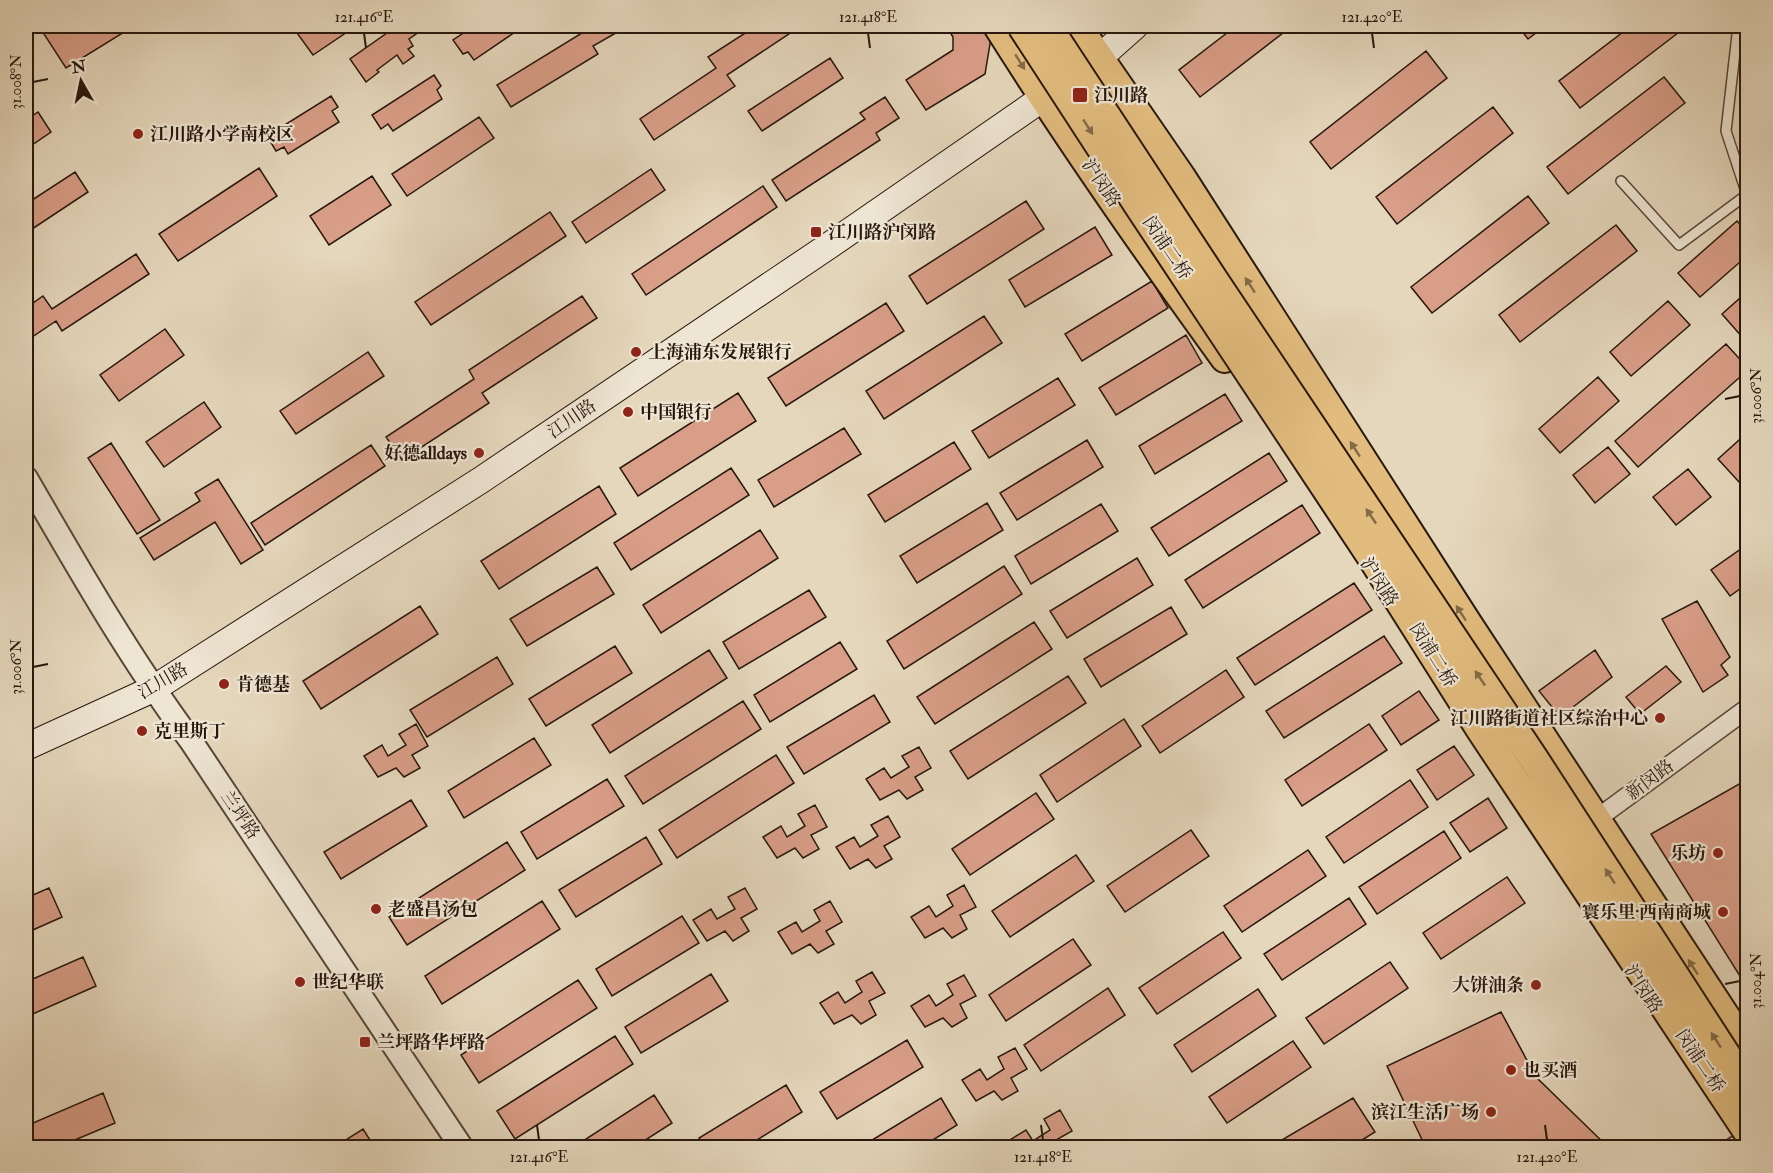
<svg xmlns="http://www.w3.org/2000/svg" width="1773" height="1173" font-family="'IM FELL Double Pica','Noto Serif SC',serif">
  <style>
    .building { fill: #d99e88; stroke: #27170d; stroke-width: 1.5 }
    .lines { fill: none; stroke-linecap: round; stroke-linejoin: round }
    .service-casing { stroke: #564739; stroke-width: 12 }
    .minor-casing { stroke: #564739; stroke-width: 21 }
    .tertiary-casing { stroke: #564739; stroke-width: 26 }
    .secondary-casing { stroke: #27170d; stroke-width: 28 }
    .primary-casing { stroke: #27170d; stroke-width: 32 }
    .service { stroke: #eee5d3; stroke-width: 9 }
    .minor { stroke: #eee5d3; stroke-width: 18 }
    .tertiary { stroke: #eee5d3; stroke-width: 22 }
    .secondary { stroke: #eee5d3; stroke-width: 26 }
    .primary { stroke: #e2bc7e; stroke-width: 28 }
    .rail-casing { stroke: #27170d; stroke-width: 7 }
    .rail { stroke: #eee5d3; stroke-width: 4.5; stroke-dasharray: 14; stroke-linecap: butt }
    .primary-bridge-casing { stroke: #27170d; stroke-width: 32; stroke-linecap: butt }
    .primary-bridge { stroke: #e2bc7e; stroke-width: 28 }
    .oneway { fill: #846a46 }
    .ticks { fill: none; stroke: #27170d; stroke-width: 2 }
    .poi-dot { fill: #8f2418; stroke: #eee5d3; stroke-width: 2 }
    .labels { text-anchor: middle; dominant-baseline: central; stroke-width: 4.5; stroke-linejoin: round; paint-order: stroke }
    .poi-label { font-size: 18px; font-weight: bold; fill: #27170d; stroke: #eee5d3; text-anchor: start }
    .street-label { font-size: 18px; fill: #27170d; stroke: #eee5d3 }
    .neatline { fill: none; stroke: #27170d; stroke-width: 2 }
    .ticks-label { font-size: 15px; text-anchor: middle; fill: #27170d }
  </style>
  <rect width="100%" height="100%" fill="#e5d7bc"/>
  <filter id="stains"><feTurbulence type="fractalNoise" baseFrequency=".00333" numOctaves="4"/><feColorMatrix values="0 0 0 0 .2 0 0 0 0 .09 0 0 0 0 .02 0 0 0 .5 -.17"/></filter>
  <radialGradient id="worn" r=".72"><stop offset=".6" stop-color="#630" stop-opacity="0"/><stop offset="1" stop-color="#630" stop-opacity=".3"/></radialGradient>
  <!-- building -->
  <path class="building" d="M 57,26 L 134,26 L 66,68 L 44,34 Z
    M 309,26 L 356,26 L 313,55 L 297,33 Z
    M 397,26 L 409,26 L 416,34 L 409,39 L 413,46 L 408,49 L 414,56 L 403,64 L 397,55 L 377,70 L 379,72 L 366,82 L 350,59 Z
    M 474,26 L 524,26 L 474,60 L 468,52 L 463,54 L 453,40 Z
    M 577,26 L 628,26 L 593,46 L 598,54 L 511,107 L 497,85 L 582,33 Z
    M 756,26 L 801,26 L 727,75 L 735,86 L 654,140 L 640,119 L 716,68 L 708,57 Z
    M 946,26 L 987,26 L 992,32 L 985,74 L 926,110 L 906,80 L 953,50 L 953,37 Z
    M 1236,26 L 1292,26 L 1200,97 L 1179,70 Z
    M 1518,26 L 1545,26 L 1528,39 Z
    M 1631,26 L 1687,26 L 1580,108 L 1559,81 Z
    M 1426,51 L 1447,78 L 1331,169 L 1310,142 Z
    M 830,58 L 843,78 L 762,131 L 748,111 Z
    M 434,75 L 441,86 L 437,90 L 442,99 L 393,131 L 388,124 L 381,129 L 372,115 Z
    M 1664,77 L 1685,103 L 1568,194 L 1547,167 Z
    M 331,96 L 338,107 L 332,111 L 339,122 L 288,154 L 284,147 L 276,151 L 267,136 Z
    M 885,97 L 899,118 L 876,133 L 880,140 L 786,201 L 772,180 L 865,119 L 860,113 Z
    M 1493,107 L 1513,133 L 1397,224 L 1376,197 Z
    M 38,112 L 51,132 L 26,149 L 26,120 Z
    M 479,117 L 494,138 L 407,196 L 392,174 Z
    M 259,168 L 277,196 L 178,261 L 159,234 Z
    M 651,169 L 665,190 L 586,243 L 572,222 Z
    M 75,172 L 88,192 L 26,233 L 26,204 Z
    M 372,176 L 391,205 L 329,245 L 310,216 Z
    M 763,186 L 777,207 L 646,295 L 632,274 Z
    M 1528,196 L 1549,223 L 1432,313 L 1411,287 Z
    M 1026,201 L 1044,229 L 927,304 L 909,276 Z
    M 550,212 L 566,236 L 431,325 L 415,302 Z
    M 1737,221 L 1748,233 L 1748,255 L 1700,297 L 1678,273 Z
    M 1616,225 L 1637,251 L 1520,342 L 1499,315 Z
    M 1095,227 L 1112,255 L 1025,307 L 1009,280 Z
    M 136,254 L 149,274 L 62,331 L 56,321 L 26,341 L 26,308 L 43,296 L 52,309 Z
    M 1152,281 L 1168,308 L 1082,361 L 1065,334 Z
    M 1748,291 L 1748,334 L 1743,338 L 1722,314 Z
    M 582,296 L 597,318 L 482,393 L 489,403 L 402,460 L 386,437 L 474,379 L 469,370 Z
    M 1668,301 L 1690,325 L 1631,376 L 1610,352 Z
    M 886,303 L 904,331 L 786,406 L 768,378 Z
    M 984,316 L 1002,343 L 884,419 L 866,391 Z
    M 165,329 L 184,355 L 119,401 L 100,375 Z
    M 1186,335 L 1202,363 L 1116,415 L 1099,388 Z
    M 1726,344 L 1748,368 L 1748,370 L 1638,467 L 1615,441 Z
    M 368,352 L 384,376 L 296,434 L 280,411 Z
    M 1598,377 L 1619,401 L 1560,453 L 1539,429 Z
    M 1058,378 L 1075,405 L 989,458 L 972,431 Z
    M 738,393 L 756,421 L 638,496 L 620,468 Z
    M 1225,394 L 1242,421 L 1155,474 L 1139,446 Z
    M 204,402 L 221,427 L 164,467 L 146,442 Z
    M 844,428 L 861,454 L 774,507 L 758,480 Z
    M 1748,432 L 1748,474 L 1739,482 L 1718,459 Z
    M 1087,440 L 1103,467 L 1017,520 L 1000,493 Z
    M 954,442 L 971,469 L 885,522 L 868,495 Z
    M 111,443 L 160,520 L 137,534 L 88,458 Z
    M 371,445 L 385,466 L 265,545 L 251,523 Z
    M 1608,447 L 1630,474 L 1595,503 L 1573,475 Z
    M 1269,453 L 1287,481 L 1169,556 L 1151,528 Z
    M 731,468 L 749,495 L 631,570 L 614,543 Z
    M 1688,469 L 1711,497 L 1676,525 L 1653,497 Z
    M 218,479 L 263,550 L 241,564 L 215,522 L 154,560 L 140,538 L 200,501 L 195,493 Z
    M 599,486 L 616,514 L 499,589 L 481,561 Z
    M 987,503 L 1003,530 L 917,583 L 900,556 Z
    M 1101,504 L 1118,531 L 1031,584 L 1015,556 Z
    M 1302,505 L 1320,533 L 1203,608 L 1185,580 Z
    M 760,530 L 778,558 L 661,633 L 643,605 Z
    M 1748,544 L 1748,583 L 1730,596 L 1711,570 Z
    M 1137,558 L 1153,585 L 1067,638 L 1050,611 Z
    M 1004,566 L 1022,594 L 904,669 L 887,641 Z
    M 597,567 L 614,594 L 527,646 L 510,619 Z
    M 1354,583 L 1372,610 L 1255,685 L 1237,658 Z
    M 809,590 L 826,617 L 739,669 L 723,642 Z
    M 1697,601 L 1730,657 L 1721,665 L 1728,675 L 1703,692 L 1662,619 Z
    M 420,606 L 438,634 L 321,709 L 303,681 Z
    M 1171,607 L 1187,634 L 1101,687 L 1084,659 Z
    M 1034,622 L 1052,649 L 935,724 L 917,697 Z
    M 1384,636 L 1402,663 L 1284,738 L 1266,711 Z
    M 840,642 L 857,669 L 770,722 L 754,695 Z
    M 615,646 L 632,673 L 546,726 L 529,699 Z
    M 709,650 L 727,678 L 610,753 L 592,725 Z
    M 1595,650 L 1612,677 L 1560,717 L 1539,691 Z
    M 497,657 L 513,684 L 427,737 L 410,710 Z
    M 1666,666 L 1681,682 L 1640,714 L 1626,697 Z
    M 1226,670 L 1244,697 L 1160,753 L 1142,726 Z
    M 1068,676 L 1086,703 L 968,779 L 950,751 Z
    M 1419,691 L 1439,720 L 1401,745 L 1382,716 Z
    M 874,695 L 890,722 L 804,774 L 787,747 Z
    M 743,701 L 761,729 L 643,804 L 625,776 Z
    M 1124,719 L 1141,746 L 1057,802 L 1040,775 Z
    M 416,724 L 428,746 L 412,755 L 420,768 L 404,777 L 396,768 L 378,777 L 364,756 L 382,745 L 388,756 L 406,745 L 399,734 Z
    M 1369,724 L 1387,750 L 1302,806 L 1285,780 Z
    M 534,738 L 551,765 L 464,818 L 448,791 Z
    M 1454,746 L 1474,775 L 1437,800 L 1417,770 Z
    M 919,747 L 931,768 L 915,777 L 923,790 L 907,799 L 899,790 L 880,800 L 866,779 L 884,768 L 891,778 L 909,767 L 902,756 Z
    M 776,755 L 794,783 L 677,858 L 659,830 Z
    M 607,779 L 624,806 L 537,859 L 521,832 Z
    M 1748,779 L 1748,989 L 1651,834 Z
    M 1410,780 L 1428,807 L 1344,863 L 1326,837 Z
    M 1036,793 L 1054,819 L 970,875 L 952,849 Z
    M 1488,798 L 1507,828 L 1470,852 L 1450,823 Z
    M 411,800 L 427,826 L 341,879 L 324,852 Z
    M 815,805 L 827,827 L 811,835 L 819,849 L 803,858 L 795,848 L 777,858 L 763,837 L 781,826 L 787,837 L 805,826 L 798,814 Z
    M 888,816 L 900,837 L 884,846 L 892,859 L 876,868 L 868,859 L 850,869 L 836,847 L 854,837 L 860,847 L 878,836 L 871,825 Z
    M 1191,830 L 1209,856 L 1125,912 L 1107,886 Z
    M 1444,831 L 1461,858 L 1377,914 L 1359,887 Z
    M 646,837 L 662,864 L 576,917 L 559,890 Z
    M 507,842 L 525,870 L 407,945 L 389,917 Z
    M 1308,850 L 1326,876 L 1242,932 L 1224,906 Z
    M 1076,855 L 1094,881 L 1010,937 L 992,911 Z
    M 1507,877 L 1525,903 L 1441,959 L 1423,933 Z
    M 964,885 L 976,907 L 960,915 L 967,929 L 952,938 L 943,928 L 925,938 L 911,917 L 929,906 L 936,917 L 953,906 L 947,895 Z
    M 49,888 L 62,917 L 26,933 L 26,898 Z
    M 745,888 L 757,909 L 741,918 L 749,931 L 733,941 L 725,931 L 707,941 L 693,920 L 711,909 L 717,919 L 735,909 L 728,897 Z
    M 1349,898 L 1366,924 L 1282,980 L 1264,954 Z
    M 542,901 L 560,929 L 442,1004 L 425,976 Z
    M 830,901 L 842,922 L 826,931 L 834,944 L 818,953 L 810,944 L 792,954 L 778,932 L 796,922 L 802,932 L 820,921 L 814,910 Z
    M 682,916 L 699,943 L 612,996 L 596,969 Z
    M 1223,932 L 1241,958 L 1157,1014 L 1139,988 Z
    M 1073,939 L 1091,965 L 1006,1021 L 989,995 Z
    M 83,957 L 96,986 L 26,1017 L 26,982 Z
    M 1390,962 L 1408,988 L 1324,1044 L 1306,1018 Z
    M 872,972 L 885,993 L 869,1001 L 876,1015 L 861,1024 L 852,1015 L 834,1024 L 820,1003 L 838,992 L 845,1003 L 862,992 L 856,981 Z
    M 711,974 L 728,1001 L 641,1053 L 625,1027 Z
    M 964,975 L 976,996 L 960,1004 L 967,1018 L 952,1027 L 943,1018 L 925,1027 L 911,1006 L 929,995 L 936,1006 L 953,995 L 947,984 Z
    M 578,980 L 597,1008 L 479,1083 L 461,1055 Z
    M 1108,988 L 1125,1015 L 1041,1071 L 1024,1045 Z
    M 1258,989 L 1276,1016 L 1192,1072 L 1174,1045 Z
    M 1501,1012 L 1536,1077 L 1609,1148 L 1426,1148 L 1387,1066 Z
    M 615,1036 L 633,1064 L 515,1139 L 497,1111 Z
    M 907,1040 L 923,1067 L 837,1119 L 820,1092 Z
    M 1293,1041 L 1311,1067 L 1227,1123 L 1209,1097 Z
    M 1015,1048 L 1027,1069 L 1011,1078 L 1018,1091 L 1002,1100 L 994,1091 L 976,1101 L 962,1080 L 980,1069 L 987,1080 L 1004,1069 L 998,1057 Z
    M 786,1085 L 802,1112 L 744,1148 L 705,1148 L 699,1138 Z
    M 103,1093 L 115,1123 L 56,1148 L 26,1148 L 26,1126 Z
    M 654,1095 L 672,1123 L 633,1148 L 572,1148 Z
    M 941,1098 L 957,1125 L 920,1148 L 859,1148 Z
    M 1353,1098 L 1375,1132 L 1349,1148 L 1277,1148 L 1275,1144 Z
    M 1060,1110 L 1072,1131 L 1056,1140 L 1061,1148 L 1012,1148 L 1008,1141 L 1026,1130 L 1033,1141 L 1050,1130 L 1044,1119 Z
    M 363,1129 L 375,1148 L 333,1148 Z"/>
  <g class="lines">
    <!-- service casing -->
    <g class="service-casing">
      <path id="service" d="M 1738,26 L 1726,131 L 1748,198
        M 1621,181 L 1679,245 L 1745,196"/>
    </g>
    <!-- minor casing -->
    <g class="minor-casing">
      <path id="minor" d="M 1587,826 L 1748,708"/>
    </g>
    <!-- tertiary casing -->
    <g class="tertiary-casing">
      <path id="tertiary" d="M 26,478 C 78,568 129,657 191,741 L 462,1148
        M 1736,1148 L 1748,1142"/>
    </g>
    <!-- secondary casing -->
    <g class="secondary-casing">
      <path id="secondary" d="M 26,747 L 153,689 L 481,480 L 827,247 L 1043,98 L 1099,58 L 1135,26"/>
    </g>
    <!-- primary casing -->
    <g class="primary-casing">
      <path id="primary" d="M 998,26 C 1069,139 1146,249 1225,358
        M 1077,26 L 1181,177 L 1467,623 L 1748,1051"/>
    </g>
    <!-- service -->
    <use href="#service" class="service"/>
    <!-- minor -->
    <use href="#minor" class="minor"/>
    <!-- tertiary -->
    <use href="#tertiary" class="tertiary"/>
    <!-- secondary -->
    <use href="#secondary" class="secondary"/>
    <!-- primary -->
    <use href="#primary" class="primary"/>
    <!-- rail casing -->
    <g class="rail-casing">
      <path id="rail" d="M 1028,26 L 1748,1122
        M 1040,26 L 1748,1103"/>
    </g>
    <!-- rail -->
    <use href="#rail" class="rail"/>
    <!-- primary-bridge casing -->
    <g class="primary-bridge-casing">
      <path id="primary-bridge" d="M 1022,26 L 1141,209 L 1371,556 L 1481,730 L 1748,1132
        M 1047,26 L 1215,282 L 1534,759 L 1748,1089"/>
    </g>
    <!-- primary-bridge -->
    <use href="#primary-bridge" class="primary-bridge"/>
  </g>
  <!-- one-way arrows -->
  <defs><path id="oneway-solid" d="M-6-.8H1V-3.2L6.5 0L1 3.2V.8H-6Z" transform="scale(1.5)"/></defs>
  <g class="oneway">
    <use href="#oneway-solid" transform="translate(1020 62) rotate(58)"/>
    <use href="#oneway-solid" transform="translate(1088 127) rotate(57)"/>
    <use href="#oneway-solid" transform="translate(1250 285) rotate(-123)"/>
    <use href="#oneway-solid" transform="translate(1355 449) rotate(-123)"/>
    <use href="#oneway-solid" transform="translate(1371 516) rotate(-124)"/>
    <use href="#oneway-solid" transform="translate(1461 613) rotate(-123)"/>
    <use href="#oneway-solid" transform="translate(1480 678) rotate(-124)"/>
    <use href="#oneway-solid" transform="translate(1610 876) rotate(-123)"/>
    <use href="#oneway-solid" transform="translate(1693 967) rotate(-123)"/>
    <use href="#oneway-solid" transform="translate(1716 1040) rotate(-123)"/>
  </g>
  <!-- ticks -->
  <path class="ticks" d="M 364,33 L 366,48M 868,33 L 870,48M 1372,33 L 1374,48M 33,82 L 48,79M 1725,399 L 1740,396M 33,667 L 48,664M 1725,984 L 1740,981M 537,1125 L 539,1140M 1041,1125 L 1043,1140M 1545,1125 L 1547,1140"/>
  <!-- markers -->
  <g class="poi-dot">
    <rect x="1072" y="87" width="16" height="16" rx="3"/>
    <circle cx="138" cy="134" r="6"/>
    <rect x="810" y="226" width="12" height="12" rx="3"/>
    <circle cx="636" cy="352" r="6"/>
    <circle cx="628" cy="412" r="6"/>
    <circle cx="479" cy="453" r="6"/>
    <circle cx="224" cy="684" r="6"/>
    <circle cx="1660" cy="718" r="6"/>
    <circle cx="142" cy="731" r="6"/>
    <circle cx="1718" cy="853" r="6"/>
    <circle cx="376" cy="909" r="6"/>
    <circle cx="1723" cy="912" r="6"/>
    <circle cx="300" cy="982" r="6"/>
    <circle cx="1536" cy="985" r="6"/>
    <rect x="359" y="1036" width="12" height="12" rx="3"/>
    <circle cx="1511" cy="1070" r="6"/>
    <circle cx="1491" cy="1112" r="6"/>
  </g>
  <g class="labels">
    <!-- poi labels -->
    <g class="poi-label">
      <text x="1094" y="95">江川路</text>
      <text x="150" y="134">江川路小学南校区</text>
      <text x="828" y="232">江川路沪闵路</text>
      <text x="648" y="352">上海浦东发展银行</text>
      <text x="640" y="412">中国银行</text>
      <text x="467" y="453" text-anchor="end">好德alldays</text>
      <text x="236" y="684">肯德基</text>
      <text x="1648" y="718" text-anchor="end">江川路街道社区综治中心</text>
      <text x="154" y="731">克里斯丁</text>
      <text x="1706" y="853" text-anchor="end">乐坊</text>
      <text x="388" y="909">老盛昌汤包</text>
      <text x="1711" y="912" text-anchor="end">寰乐里·西南商城</text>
      <text x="312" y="982">世纪华联</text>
      <text x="1524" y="985" text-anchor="end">大饼油条</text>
      <text x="377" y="1042">兰坪路华坪路</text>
      <text x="1523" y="1070">也买酒</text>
      <text x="1479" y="1112" text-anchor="end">滨江生活广场</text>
    </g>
    <!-- street labels -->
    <g class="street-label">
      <text transform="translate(1101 183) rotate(56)">沪闵路</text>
      <text transform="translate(1167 248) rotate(56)">闵浦二桥</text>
      <text transform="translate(572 419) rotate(-34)">江川路</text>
      <text transform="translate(1379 582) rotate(57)">沪闵路</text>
      <text transform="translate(1433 655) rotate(58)">闵浦二桥</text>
      <text transform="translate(163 681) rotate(-30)">江川路</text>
      <text transform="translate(1650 780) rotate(-37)">新闵路</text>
      <text transform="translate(240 815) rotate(56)">兰坪路</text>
      <text transform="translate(1643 989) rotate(57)">沪闵路</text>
      <text transform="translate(1700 1061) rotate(56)">闵浦二桥</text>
    </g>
  </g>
  <!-- margin -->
  <rect width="1773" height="1173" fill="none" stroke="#e5d7bc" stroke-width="66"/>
  <!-- north arrow -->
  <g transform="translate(81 81) rotate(351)" stroke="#eee5d3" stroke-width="4.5" paint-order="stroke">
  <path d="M0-4.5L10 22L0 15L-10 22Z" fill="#27170d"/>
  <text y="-9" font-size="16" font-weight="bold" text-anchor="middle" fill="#27170d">N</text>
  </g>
  <rect x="33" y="33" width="1707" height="1107" class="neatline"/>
  <g class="ticks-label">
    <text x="364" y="22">121.416°E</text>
    <text x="868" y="22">121.418°E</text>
    <text x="1372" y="22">121.420°E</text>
    <text transform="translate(16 82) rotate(-90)" y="5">31.008°N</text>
    <text transform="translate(1756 396) rotate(-90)" y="5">31.006°N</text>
    <text transform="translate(16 667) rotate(-90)" y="5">31.006°N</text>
    <text transform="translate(1756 981) rotate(-90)" y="5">31.004°N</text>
    <text x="539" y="1162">121.416°E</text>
    <text x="1043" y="1162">121.418°E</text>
    <text x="1547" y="1162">121.420°E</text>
  </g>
  <rect width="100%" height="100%" filter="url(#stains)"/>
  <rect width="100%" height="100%" fill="url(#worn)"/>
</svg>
